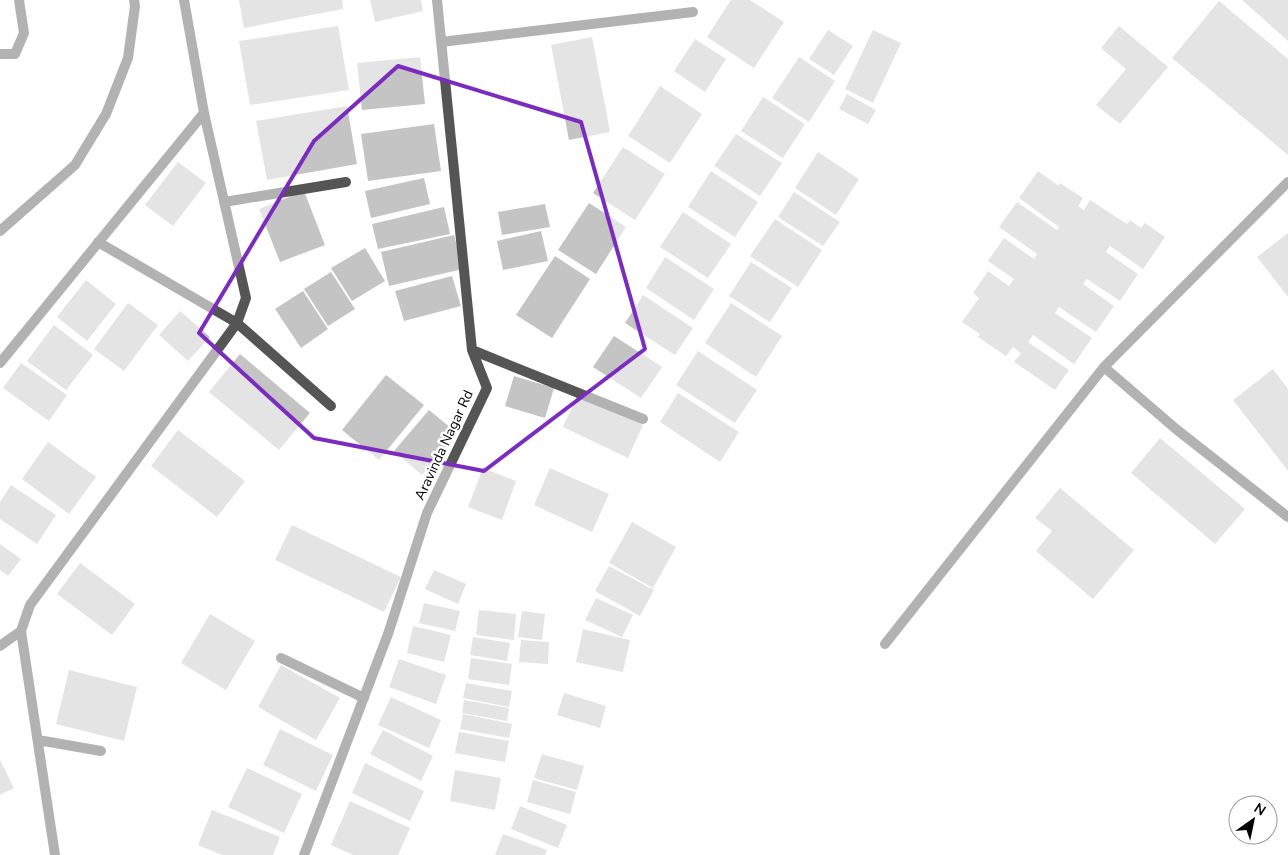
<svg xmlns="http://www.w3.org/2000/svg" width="1288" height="855" font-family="'Nunito Sans',sans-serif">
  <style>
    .building { fill: #c4c4c4 }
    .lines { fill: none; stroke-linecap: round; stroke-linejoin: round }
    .service { stroke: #555; stroke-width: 10 }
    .minor { stroke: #555; stroke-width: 10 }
    .marked { fill: none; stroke: #7b2cbf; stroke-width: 4; stroke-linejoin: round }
    .labels { text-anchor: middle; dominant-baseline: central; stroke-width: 5; stroke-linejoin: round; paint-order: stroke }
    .street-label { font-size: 14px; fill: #000; stroke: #fff }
  </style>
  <rect width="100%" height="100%" fill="#fff"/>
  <!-- building -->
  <path class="building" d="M 239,0 L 342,0 L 343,9 L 244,28 Z
    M 370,0 L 421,0 L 423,11 L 375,22 Z
    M 731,0 L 750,0 L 784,22 L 754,68 L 707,37 Z
    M 1242,0 L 1288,0 L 1288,41 Z
    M 1219,1 L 1288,59 L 1288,155 L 1172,58 Z
    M 338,26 L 349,90 L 250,105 L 239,41 Z
    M 1119,26 L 1168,67 L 1120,124 L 1096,105 L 1126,69 L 1101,48 Z
    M 828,30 L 853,46 L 834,75 L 809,59 Z
    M 873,30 L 901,43 L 873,103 L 845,89 Z
    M 592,37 L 610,132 L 569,140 L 551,45 Z
    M 695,39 L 726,59 L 705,92 L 674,71 Z
    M 420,57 L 425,104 L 362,110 L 357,63 Z
    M 799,57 L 835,81 L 809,122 L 772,98 Z
    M 660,86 L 702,114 L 670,163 L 628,136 Z
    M 847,94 L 876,110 L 868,124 L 839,109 Z
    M 763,97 L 805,124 L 783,158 L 741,131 Z
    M 347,106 L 357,164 L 267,180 L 256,121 Z
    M 434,124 L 441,171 L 368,181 L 361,134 Z
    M 736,134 L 782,163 L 760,196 L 714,166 Z
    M 623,147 L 665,174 L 635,220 L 593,193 Z
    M 818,152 L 859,179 L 836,215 L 795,188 Z
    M 178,162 L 206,183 L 173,226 L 145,205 Z
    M 711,171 L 758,202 L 735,237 L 688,207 Z
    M 1038,171 L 1059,186 L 1060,183 L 1083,198 L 1078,206 L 1084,210 L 1090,200 L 1127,224 L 1130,220 L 1141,228 L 1145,223 L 1165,237 L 1143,269 L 1110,246 L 1106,252 L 1138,274 L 1120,301 L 1087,279 L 1083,284 L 1114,306 L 1096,332 L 1059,307 L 1055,313 L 1092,338 L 1074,364 L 1033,335 L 1028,342 L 1069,370 L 1055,390 L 1014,362 L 1021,353 L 1013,347 L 1006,356 L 978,337 L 980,334 L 962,322 L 979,298 L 973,293 L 988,271 L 1009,286 L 1014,279 L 988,261 L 1004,238 L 1034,259 L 1037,254 L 999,227 L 1017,202 L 1057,230 L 1059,227 L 1019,198 Z
    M 424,178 L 430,204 L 371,218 L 365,191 Z
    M 304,191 L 325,245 L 280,262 L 259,209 Z
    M 794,192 L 840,222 L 823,246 L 778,217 Z
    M 589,203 L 626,227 L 596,274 L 558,250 Z
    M 545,204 L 550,227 L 502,235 L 498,212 Z
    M 444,207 L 450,234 L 378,249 L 372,224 Z
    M 683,212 L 731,244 L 708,278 L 660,247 Z
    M 775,219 L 822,250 L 798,287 L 750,256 Z
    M 541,231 L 548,261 L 503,270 L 497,241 Z
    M 1288,233 L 1288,297 L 1257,257 Z
    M 454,235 L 463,269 L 389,286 L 381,252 Z
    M 365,248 L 385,281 L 352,301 L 331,268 Z
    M 555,256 L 590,279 L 552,338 L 516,315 Z
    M 665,257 L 714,289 L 694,320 L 646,288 Z
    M 751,262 L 792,288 L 770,322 L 729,296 Z
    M 331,272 L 355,309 L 328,326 L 304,289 Z
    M 452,276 L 461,306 L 404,321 L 395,291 Z
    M 86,280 L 116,304 L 87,341 L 57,317 Z
    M 303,291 L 328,329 L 301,348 L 275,309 Z
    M 643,295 L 693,328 L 675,355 L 625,323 Z
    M 128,303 L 158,325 L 124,371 L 94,349 Z
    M 731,303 L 782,336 L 756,377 L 705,343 Z
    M 180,311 L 210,337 L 188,361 L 159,335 Z
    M 54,325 L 93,355 L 66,390 L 27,361 Z
    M 614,336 L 662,367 L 641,398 L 593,367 Z
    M 698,351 L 757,390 L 735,423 L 676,385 Z
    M 240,354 L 310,413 L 279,450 L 209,392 Z
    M 21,363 L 67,395 L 49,421 L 3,388 Z
    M 1273,369 L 1288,389 L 1288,471 L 1233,400 Z
    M 386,375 L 424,405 L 379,460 L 342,430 Z
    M 514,376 L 554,388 L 545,418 L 505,406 Z
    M 678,393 L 739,432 L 720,462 L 660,422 Z
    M 578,394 L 643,425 L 628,458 L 563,427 Z
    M 429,410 L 457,433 L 422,475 L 394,451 Z
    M 178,430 L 245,481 L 217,517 L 151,466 Z
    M 1160,438 L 1245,509 L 1215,544 L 1131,473 Z
    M 48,442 L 96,477 L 69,514 L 22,479 Z
    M 483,468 L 516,481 L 502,520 L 468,507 Z
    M 550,468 L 609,494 L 592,532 L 534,505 Z
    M 11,485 L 56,515 L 37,544 L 0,519 L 0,502 Z
    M 1060,488 L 1134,550 L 1093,599 L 1036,551 L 1052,531 L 1035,518 Z
    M 632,522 L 676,547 L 653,588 L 609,563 Z
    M 292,525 L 401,577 L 384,612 L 275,560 Z
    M 0,544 L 21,559 L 8,576 L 0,570 Z
    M 80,563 L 135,604 L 112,635 L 57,594 Z
    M 609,566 L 654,590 L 640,616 L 595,591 Z
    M 434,570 L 466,584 L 458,604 L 425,589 Z
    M 596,598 L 633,615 L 622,637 L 585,620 Z
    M 424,603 L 460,611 L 455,631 L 419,623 Z
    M 479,610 L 516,614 L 514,640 L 476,635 Z
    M 522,611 L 545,614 L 542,640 L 518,637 Z
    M 210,614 L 255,641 L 226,690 L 181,663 Z
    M 413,626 L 451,635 L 444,662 L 407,653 Z
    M 583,629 L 630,640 L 623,672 L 576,662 Z
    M 473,637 L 510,643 L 507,661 L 470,655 Z
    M 521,640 L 549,642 L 548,664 L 519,662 Z
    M 471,658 L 512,664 L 509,685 L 468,679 Z
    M 399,659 L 446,675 L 436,704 L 389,687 Z
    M 281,665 L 340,698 L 316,740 L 258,707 Z
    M 69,670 L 137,687 L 124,741 L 56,724 Z
    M 466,683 L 512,691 L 509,707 L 463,698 Z
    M 564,693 L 606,706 L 600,728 L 557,715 Z
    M 391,697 L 441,720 L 429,748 L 378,725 Z
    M 464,700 L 509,708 L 507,721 L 462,713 Z
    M 463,714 L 512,724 L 509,738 L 460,729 Z
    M 280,729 L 333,755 L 316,791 L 263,765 Z
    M 383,730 L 433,756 L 421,781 L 370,754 Z
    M 459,732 L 509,741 L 505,762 L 455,753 Z
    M 542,754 L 584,766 L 577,790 L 534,778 Z
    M 0,760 L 14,788 L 0,795 Z
    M 365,763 L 424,791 L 410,821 L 352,793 Z
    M 247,768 L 302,794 L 284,833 L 228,807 Z
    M 455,770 L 501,778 L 495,810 L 450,801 Z
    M 533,780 L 576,792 L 570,814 L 527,802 Z
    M 350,801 L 410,828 L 398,855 L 353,855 L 331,845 Z
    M 520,806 L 567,825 L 558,848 L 511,829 Z
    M 212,810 L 280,837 L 273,855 L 222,855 L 198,845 Z
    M 503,834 L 547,850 L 545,855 L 495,855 Z"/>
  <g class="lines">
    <!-- service -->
    <path class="service" d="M 0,231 L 75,165 L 106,114 L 128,58 L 135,6 L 134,0"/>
    <!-- minor -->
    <path class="minor" d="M 441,42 L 693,12
      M 0,54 L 15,54 L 24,33 L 19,0
      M 224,202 L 346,182
      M 98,242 L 237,323 L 331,406
      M 472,350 L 643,419
      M 0,363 L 204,113
      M 1104,367 L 1176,429 L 1288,517
      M 885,644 L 1104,367 L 1288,182
      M 0,646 L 21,631
      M 281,658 L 364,698
      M 38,740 L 101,751
      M 55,855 L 21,631 L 30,605 L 237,323 L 246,298 L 204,113 L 184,0
      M 304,855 L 388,634 L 427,513 L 487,388 L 472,350 L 437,0"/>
  </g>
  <!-- marked area -->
  <path d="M0 0H1288V855H0ZM 398,66 L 581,122 L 645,349 L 484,471 L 314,438 L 199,333 L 314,141 Z" fill="#fff" fill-opacity=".55" fill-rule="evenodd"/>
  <path class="marked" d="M 398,66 L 581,122 L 645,349 L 484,471 L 314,438 L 199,333 L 314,141 Z"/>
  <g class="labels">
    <!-- street labels -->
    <g class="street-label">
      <text transform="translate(444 445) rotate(-65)">Aravinda Nagar Rd</text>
    </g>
  </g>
  <!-- north arrow -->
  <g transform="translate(1253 820) rotate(33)"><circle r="24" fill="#ffffff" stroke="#999999"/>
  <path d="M0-4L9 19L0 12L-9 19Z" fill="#000000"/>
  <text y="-8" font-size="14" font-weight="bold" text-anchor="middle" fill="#000000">N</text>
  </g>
</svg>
